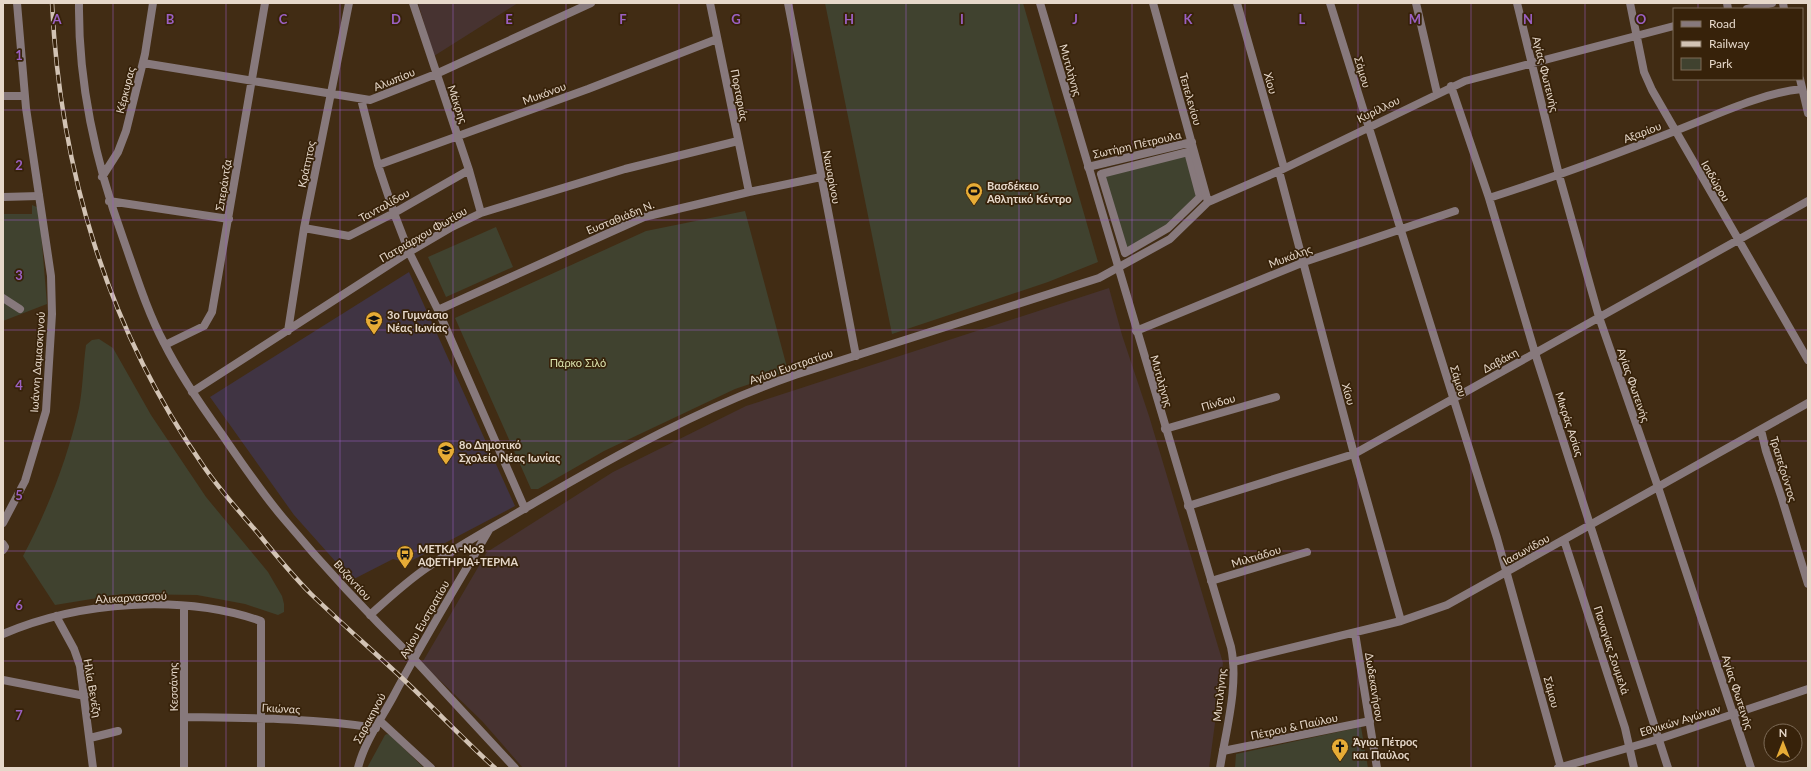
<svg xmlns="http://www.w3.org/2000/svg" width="1811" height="771" font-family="Lato,sans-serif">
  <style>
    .industrial { fill: #473331 }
    .education { fill: #403443 }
    .green { fill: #40422f }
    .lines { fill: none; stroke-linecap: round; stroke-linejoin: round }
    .pedestrian { stroke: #87797c; stroke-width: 8 }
    .minor { stroke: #87797c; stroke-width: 8 }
    .tertiary { stroke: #87797c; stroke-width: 8 }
    .rail-casing { stroke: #d2c3b4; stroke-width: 4.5 }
    .rail { stroke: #37220a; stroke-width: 3; stroke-dasharray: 9; stroke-linecap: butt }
    .grid { fill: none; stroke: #9b60c2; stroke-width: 1; stroke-opacity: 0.55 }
    .labels { text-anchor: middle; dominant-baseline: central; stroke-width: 3.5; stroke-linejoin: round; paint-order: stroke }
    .street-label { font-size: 11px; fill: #e6d8ca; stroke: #37220a }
    .poi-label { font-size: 11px; font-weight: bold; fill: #e6d8ca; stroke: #37220a; text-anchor: start }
    .park-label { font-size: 11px; fill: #dce4ae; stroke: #37220a }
    .grid-label { font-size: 13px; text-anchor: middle; font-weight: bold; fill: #9b60c2; stroke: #37220a; stroke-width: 3.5; stroke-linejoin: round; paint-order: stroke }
  </style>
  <rect width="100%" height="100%" fill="#412c14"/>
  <!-- industrial -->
  <path class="industrial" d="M 418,3 L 518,3 L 434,56 Z
    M 1109,288 L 1122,335 L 1149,416 L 1223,663 L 1209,768 L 523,768 L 482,721 L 422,663 L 487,552 L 613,472 L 746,406 Z"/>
  <!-- education -->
  <path class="education" d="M 409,272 L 515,506 L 407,563 L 393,559 L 352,580 L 294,515 L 210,397 Z"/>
  <!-- green -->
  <path class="green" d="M 825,3 L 1023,3 L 1098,262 L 1048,282 L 892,334 Z
    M 1186,155 L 1197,196 L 1177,219 L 1127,250 L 1104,176 Z
    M 32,205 L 39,208 L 47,304 L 3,321 L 3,214 L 32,214 Z
    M 745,211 L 788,371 L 735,389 L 604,451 L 538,489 L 531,489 L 455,318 L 646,231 Z
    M 496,227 L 513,267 L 446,297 L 428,257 Z
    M 99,339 L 113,348 L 151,415 L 206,497 L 268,572 L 282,596 L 284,604 L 284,612 L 278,615 L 245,604 L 197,595 L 122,594 L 55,605 L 23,556 C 48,509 67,460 79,408 C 83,388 83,366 86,345 L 92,340 Z
    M 1361,727 L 1368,768 L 1235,768 L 1236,754 Z
    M 387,734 L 390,735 L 424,768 L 367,768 L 385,735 Z"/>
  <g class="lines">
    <!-- pedestrian -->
    <path class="pedestrian" d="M 1188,152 L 1200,197 L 1168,228 L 1125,253 L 1101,174 Z
      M 3,197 L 39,196
      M 3,298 L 20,309
      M 413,658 L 515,768
      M 1223,751 L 1370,721"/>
    <!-- minor -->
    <path class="minor" d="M 79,3 C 78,85 96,164 124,241 C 136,275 147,311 164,343 C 180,375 200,404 221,433 C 241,462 261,492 284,519 C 325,568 368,614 413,658
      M 413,3 L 469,170 L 481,213
      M 710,3 L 749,192
      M 788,3 L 856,356
      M 1153,3 L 1208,202
      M 1237,3 L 1284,168
      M 1330,3 L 1497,538 L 1561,768
      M 1416,3 L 1437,93
      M 1517,3 L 1559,175 L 1599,317 L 1658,487 L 1751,768
      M 1630,3 L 1644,72 L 1652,90 L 1808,360
      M 1727,3 L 1728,9
      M 1783,3 L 1784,9
      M 1747,9 L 1772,3
      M 143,63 L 370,100 L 436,74 L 591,3
      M 1800,79 L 1808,113
      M 1451,86 L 1489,198 L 1535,353 L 1668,768
      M 3,96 L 25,96
      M 361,99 L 378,165 L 394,213 L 409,252 L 438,310 L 525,509
      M 378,165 L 588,89 L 717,39
      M 1088,167 L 1192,142
      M 1279,171 L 1354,454 L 1401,621
      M 102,177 L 118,152 L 126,131 L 145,54 L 153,3
      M 1489,198 C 1552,178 1614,155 1675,131 C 1714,116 1761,93 1802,89
      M 109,201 L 229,219
      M 304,228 L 349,236 L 394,213 L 469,170
      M 438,310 L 644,217 L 749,192 L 821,177
      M 288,331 L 304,228 L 349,3
      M 1136,331 L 1304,262 L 1455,211
      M 165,345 L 204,326 L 212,312 L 265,3
      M 192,392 L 409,252 L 450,228 L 481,213 L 625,169 L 738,141
      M 1165,429 L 1276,397
      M 1761,430 L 1766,451 L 1782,499 L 1808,584
      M 1188,506 L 1354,454 L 1808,201
      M 3,523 L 25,481 L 46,411 L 52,314 L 51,276 L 26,108 L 17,3
      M 1564,540 L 1625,728 L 1634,768
      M 3,544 L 5,547 L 3,550
      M 1211,581 L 1307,552
      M 370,615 C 389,598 407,581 428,567 C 462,543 499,524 534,503 C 618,454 703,407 795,375 L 1099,278 L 1170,239 L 1208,202 L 1279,171 L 1465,81 L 1674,26
      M 56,616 L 74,649 L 80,666 L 93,768
      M 1355,633 L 1377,768
      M 3,634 C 80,601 182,594 261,621 L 261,768
      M 1233,662 L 1401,621 L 1447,605 L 1808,403
      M 3,680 L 85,696
      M 185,717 C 248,718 313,718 376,728
      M 380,721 L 431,768
      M 90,738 L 118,731
      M 184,768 L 184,606
      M 358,768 C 364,743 381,719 393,697 C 423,640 457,585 489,530"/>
    <!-- tertiary -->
    <path class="tertiary" d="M 1040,3 L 1231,647 C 1239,685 1226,730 1220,768
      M 1558,768 L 1659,739 L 1808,689"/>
    <!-- rail casing -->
    <g class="rail-casing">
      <path id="rail" d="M 52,3 C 60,169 107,327 202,464 C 218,488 238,510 257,532 C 274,553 292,575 311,594 C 341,623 372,650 402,678 C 434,708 463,739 495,768"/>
    </g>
    <!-- rail -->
    <use href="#rail" class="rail"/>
  </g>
  <!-- grid -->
  <path class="grid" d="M 113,3 L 113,768M 226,3 L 226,768M 340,3 L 340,768M 453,3 L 453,768M 566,3 L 566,768M 679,3 L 679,768M 792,3 L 792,768M 906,3 L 906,768M 1019,3 L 1019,768M 1132,3 L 1132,768M 1245,3 L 1245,768M 1358,3 L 1358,768M 1471,3 L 1471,768M 1585,3 L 1585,768M 1698,3 L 1698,9M 1698,79 L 1698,768M 3,110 L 1808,110M 3,220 L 1808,220M 3,330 L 1808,330M 3,441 L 1808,441M 3,551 L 1808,551M 3,661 L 1808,661"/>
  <!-- icons -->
  <defs>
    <g id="stadium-pin" transform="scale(0.9)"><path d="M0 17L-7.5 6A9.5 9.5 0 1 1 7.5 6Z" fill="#e7ac36" stroke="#37220a"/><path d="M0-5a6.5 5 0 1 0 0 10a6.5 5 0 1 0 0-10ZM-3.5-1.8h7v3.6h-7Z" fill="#111"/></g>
    <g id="school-pin" transform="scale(0.9)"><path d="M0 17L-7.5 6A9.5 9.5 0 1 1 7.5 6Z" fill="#e7ac36" stroke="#37220a"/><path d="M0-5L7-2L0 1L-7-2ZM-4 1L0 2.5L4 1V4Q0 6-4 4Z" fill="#111"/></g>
    <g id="bus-pin" transform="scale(0.9)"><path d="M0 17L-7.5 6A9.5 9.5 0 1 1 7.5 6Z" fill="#e7ac36" stroke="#37220a"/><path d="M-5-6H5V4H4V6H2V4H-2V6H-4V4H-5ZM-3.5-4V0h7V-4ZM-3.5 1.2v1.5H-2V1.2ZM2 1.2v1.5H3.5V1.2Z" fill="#111"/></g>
    <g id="church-pin" transform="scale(0.9)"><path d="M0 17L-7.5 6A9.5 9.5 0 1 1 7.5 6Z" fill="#e7ac36" stroke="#37220a"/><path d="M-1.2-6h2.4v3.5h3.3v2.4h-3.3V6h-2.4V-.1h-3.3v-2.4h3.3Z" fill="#111"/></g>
  </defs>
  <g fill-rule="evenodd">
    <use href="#stadium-pin" x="974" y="191"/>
    <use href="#school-pin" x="374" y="320"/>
    <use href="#school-pin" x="446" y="450"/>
    <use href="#bus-pin" x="405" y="554"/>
    <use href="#church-pin" x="1340" y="747"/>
  </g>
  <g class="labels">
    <!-- street labels -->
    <g class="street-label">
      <text transform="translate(1071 70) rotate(74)">Μυτιλήνης</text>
      <text transform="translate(1363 72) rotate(73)">Σάμου</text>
      <text transform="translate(1546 74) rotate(76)">Αγίας Φωτεινής</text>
      <text transform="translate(394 79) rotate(-22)">Αλωπίου</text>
      <text transform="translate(1271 83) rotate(74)">Χίου</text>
      <text transform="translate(125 90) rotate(-76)">Κέρκυρας</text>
      <text transform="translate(544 93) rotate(-20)">Μυκόνου</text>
      <text transform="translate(740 95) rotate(79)">Πορταριάς</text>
      <text transform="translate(1191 99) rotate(74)">Τεπελενίου</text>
      <text transform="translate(458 104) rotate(71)">Μάκρης</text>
      <text transform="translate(1378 109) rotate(-26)">Κυρίλλου</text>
      <text transform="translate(1642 132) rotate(-21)">Αξαρίου</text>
      <text transform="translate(1137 144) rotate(-13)">Σωτήρη Πέτρουλα</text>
      <text transform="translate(306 164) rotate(-78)">Κράτητος</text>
      <text transform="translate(832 177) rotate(79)">Ναυαρίνου</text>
      <text transform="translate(1716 181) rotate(60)">Ισιδώρου</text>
      <text transform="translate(223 185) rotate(-81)">Σπεράντζα</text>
      <text transform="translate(384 205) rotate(-29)">Τανταλίδου</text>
      <text transform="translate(620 217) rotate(-22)">Ευσταθιάδη Ν.</text>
      <text transform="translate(423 234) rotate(-30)">Πατριάρχου Φωτίου</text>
      <text transform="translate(1290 256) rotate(-21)">Μυκάλης</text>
      <text transform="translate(1500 360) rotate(-29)">Δαβάκη</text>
      <text transform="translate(37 362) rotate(-86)">Ιωάννη Δαμασκηνού</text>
      <text transform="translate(791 366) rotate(-19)">Αγίου Ευστρατίου</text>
      <text transform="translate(1162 381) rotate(74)">Μυτιλήνης</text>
      <text transform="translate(1459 381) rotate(73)">Σάμου</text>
      <text transform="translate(1634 385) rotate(71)">Αγίας Φωτεινής</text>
      <text transform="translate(1349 394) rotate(75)">Χίου</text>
      <text transform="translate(1218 402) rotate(-16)">Πίνδου</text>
      <text transform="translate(1570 424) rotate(72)">Μικράς Ασίας</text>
      <text transform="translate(1784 469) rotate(73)">Τραπεζούντος</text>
      <text transform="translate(1526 549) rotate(-29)">Ιασωνίδου</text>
      <text transform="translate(1256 556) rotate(-17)">Μιλτιάδου</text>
      <text transform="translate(353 580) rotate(48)">Βυζαντίου</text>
      <text transform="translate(131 597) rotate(-3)">Αλικαρνασσού</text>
      <text transform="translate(424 619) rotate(-60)">Αγίου Ευστρατίου</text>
      <text transform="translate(1612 650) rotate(72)">Παναγίας Σουμελά</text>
      <text transform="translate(173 687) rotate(-91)">Κεσσάνης</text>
      <text transform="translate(1375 687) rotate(81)">Δωδεκανήσου</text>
      <text transform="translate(93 688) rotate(80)">Ηλία Βενέζη</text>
      <text transform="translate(1552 692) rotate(75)">Σάμου</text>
      <text transform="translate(1738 692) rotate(72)">Αγίας Φωτεινής</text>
      <text transform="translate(1219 695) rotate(-84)">Μυτιλήνης</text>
      <text transform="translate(281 708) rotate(3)">Γκιώνας</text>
      <text transform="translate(369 718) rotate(-62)">Σαρακηνού</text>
      <text transform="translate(1680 720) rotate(-17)">Εθνικών Αγώνων</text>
      <text transform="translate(1294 726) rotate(-12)">Πέτρου &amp; Παύλου</text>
    </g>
    <!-- poi labels -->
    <g class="poi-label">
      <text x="987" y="185">Βασδέκειο<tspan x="987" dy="13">Αθλητικό Κέντρο</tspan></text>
      <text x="387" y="314">3ο Γυμνάσιο<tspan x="387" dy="13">Νέας Ιωνίας</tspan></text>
      <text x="459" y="444">8ο Δημοτικό<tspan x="459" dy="13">Σχολείο Νέας Ιωνίας</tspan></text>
      <text x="418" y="548">ΜΕΤΚΑ -Νο3<tspan x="418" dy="13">ΑΦΕΤΗΡΙΑ+ΤΕΡΜΑ</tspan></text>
      <text x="1353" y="741">Άγιοι Πέτρος<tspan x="1353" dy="13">και Παύλος</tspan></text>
    </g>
    <!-- park labels -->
    <g class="park-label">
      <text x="578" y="362">Πάρκο Σιλό</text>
    </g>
  </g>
  <g class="grid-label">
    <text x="57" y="24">A</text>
    <text x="170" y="24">B</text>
    <text x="283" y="24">C</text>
    <text x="396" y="24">D</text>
    <text x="509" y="24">E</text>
    <text x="623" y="24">F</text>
    <text x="736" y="24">G</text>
    <text x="849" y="24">H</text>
    <text x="962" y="24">I</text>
    <text x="1075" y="24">J</text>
    <text x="1188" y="24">K</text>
    <text x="1302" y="24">L</text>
    <text x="1415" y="24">M</text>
    <text x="1528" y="24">N</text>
    <text x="1641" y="24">O</text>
    <text x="19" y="60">1</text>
    <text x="19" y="170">2</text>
    <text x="19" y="280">3</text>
    <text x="19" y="390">4</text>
    <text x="19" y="500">5</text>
    <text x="19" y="610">6</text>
    <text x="19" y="720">7</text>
  </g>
  <!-- border -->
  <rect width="1811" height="771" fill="none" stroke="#e6d8ca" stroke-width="8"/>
  <!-- legend -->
  <rect x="1673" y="8" width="130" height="72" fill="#37220a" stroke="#7d6b57"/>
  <rect x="1681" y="21" width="20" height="6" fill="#87797c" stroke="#7d6b57"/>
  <text x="1709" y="28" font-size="12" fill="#e6d8ca">Road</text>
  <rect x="1681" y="41" width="20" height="6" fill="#d2c3b4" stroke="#7d6b57"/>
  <text x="1709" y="48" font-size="12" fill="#e6d8ca">Railway</text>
  <rect x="1681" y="58" width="20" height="12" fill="#40422f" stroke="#7d6b57"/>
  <text x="1709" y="68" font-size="12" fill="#e6d8ca">Park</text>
  <!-- north arrow -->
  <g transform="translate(1783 743)"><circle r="19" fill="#37220a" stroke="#7d6b57"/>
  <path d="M0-3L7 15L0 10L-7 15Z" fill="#e7ac36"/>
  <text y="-6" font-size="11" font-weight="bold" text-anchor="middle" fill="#e6d8ca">N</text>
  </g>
</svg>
